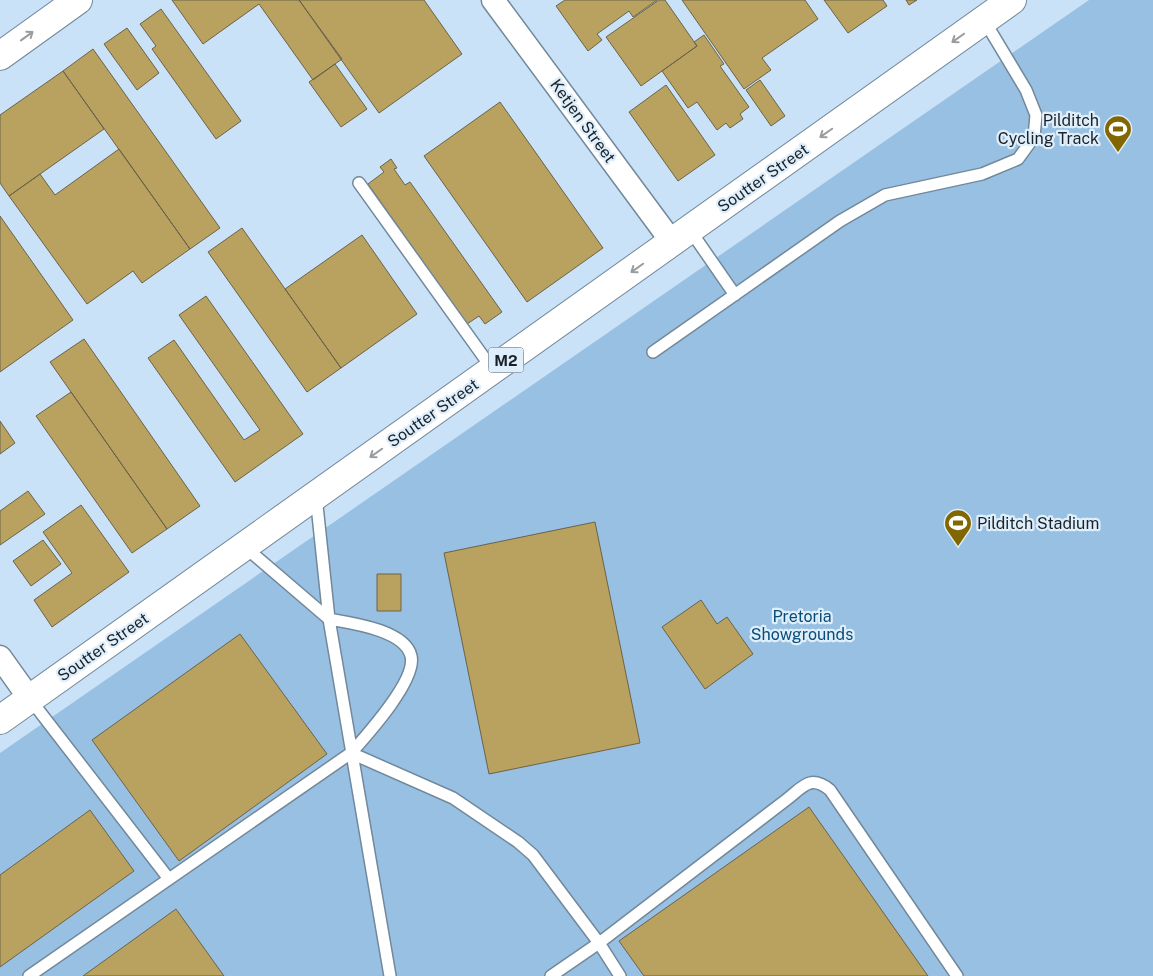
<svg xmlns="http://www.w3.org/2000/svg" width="1153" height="976" font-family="'Public Sans',sans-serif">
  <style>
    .green { fill: #98c0e2 }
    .building { fill: #b9a25f; stroke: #6b624a }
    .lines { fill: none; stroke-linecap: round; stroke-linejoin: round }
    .lane-casing { stroke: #72889b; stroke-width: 14 }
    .street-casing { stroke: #72889b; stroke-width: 25 }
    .primary-casing { stroke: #72889b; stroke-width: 30 }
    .lane { stroke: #fff; stroke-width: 11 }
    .street { stroke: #fff; stroke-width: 22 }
    .primary { stroke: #fff; stroke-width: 28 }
    .oneway { stroke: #989c9f }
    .labels { text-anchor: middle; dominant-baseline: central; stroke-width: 4.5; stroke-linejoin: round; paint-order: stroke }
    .shield { fill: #dfeefb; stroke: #545f68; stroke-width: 1 }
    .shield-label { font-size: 15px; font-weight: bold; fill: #192229 }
    .poi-label { font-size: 16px; fill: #192229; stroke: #dfeefb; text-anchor: end }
    .street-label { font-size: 16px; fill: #192229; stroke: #dfeefb }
    .park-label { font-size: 16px; fill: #084c79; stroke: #dfeefb }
  </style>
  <rect width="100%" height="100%" fill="#cae2f7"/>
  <!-- green -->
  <path class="green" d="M 1089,0 L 1153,0 L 1153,976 L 0,976 L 0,753 Z"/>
  <!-- building -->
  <path class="building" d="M 172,0 L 299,0 L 342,59 L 313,80 L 259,4 L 203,44 Z
    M 299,0 L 424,0 L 462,54 L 379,113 Z
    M 565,0 L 657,0 L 633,17 L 629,11 L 597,34 L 602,40 L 588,51 L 556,6 Z
    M 659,0 L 665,0 L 697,46 L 641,86 L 606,37 Z
    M 682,0 L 805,0 L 818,19 L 762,58 L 771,70 L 744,89 Z
    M 824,0 L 883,0 L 887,6 L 848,33 Z
    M 906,0 L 917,0 L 909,5 Z
    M 161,9 L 241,121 L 216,139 L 152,49 L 156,46 L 140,24 Z
    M 127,28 L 159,73 L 137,90 L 104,44 Z
    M 704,35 L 724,64 L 720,66 L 749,107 L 740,114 L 743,119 L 730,128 L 726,123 L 717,130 L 697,102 L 688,108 L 662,71 L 697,46 L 694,42 Z
    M 93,49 L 220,228 L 190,249 L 63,71 Z
    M 335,64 L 367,109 L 341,127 L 309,82 Z
    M 63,71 L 104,129 L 9,196 L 0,183 L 0,115 Z
    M 760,80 L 785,116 L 771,126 L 746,90 Z
    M 666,85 L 715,155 L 678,181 L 629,112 Z
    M 500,102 L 603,248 L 527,302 L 424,156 Z
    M 119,149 L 190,249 L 142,283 L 133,271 L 87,304 L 9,196 L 40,174 L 55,195 Z
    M 391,159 L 397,168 L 394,169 L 405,185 L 410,182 L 502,312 L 485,324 L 479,316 L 467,324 L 368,184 L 384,172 L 380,167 Z
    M 0,216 L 73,320 L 0,372 Z
    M 242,228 L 341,368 L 307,392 L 208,252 Z
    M 362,235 L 417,314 L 341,368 L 285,289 Z
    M 206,296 L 303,434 L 235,482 L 148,358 L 174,340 L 244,440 L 260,430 L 179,315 Z
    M 84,339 L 200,506 L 167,529 L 50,362 Z
    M 71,392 L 167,529 L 132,553 L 36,416 Z
    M 0,421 L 15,443 L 0,454 Z
    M 28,491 L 45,514 L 0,545 L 0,511 Z
    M 81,505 L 129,572 L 52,627 L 34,600 L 72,573 L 43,532 Z
    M 595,522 L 640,743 L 489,774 L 444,553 Z
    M 43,540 L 61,564 L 31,586 L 13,561 Z
    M 377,574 L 401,574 L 401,611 L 377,611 Z
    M 701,600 L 717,624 L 727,617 L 753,654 L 705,689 L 662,627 Z
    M 240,634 L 327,754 L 179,861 L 92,740 Z
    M 809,807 L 928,976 L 644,976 L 619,941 Z
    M 90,810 L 134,871 L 0,967 L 0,875 Z
    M 176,909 L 224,976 L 83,976 Z"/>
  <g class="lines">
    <!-- lane casing -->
    <g class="lane-casing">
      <path id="lane" d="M 359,183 L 493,370
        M 690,230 L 735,295
        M 653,352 L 840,221 L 885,195 L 982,174 L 1018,159 L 1034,137 L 1036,115 L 1026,90 L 984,20
        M 245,547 L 329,619 L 390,976
        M 30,699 L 169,879
        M 351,753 L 453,798 L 518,842 L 533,855 L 599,943 L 620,976
        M 29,976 L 351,753 C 367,735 417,680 411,656 C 405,630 351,623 329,619 L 316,496
        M 551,976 L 599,943 L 786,800 C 803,787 810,774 830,790 L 957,976"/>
    </g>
    <!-- street casing -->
    <g class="street-casing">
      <path id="street" d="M 493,0 L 672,242
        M 0,657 L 30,699"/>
    </g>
    <!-- primary casing -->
    <g class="primary-casing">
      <path id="primary" d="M 0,56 L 78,0
        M 0,720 L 1012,0"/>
    </g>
    <!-- lane -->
    <use href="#lane" class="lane"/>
    <!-- street -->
    <use href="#street" class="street"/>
    <!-- primary -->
    <use href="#primary" class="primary"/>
  </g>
  <!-- one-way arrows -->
  <defs><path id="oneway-shaft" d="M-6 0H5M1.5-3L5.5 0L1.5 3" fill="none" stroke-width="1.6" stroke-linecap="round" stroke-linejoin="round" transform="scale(1.25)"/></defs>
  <g class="oneway">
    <use href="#oneway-shaft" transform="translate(27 36) rotate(-36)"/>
    <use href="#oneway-shaft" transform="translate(958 38) rotate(145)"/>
    <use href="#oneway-shaft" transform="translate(826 133) rotate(145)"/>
    <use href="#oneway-shaft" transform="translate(637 268) rotate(145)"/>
    <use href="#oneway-shaft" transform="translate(376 453) rotate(145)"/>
  </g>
  <!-- icons -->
  <defs>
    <g id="stadium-pin" transform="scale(1.4375)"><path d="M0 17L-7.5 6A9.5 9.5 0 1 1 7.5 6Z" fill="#826700" stroke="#dfeefb"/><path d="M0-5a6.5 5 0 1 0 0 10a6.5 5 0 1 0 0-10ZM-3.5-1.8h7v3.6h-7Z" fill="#fff"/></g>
  </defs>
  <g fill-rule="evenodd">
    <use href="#stadium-pin" x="1118" y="129"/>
    <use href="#stadium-pin" x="958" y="523"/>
  </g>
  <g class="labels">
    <!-- shield labels -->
    <rect class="shield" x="488.5" y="347.5" width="35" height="25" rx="4"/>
    <g class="shield-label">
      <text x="506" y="360">M2</text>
    </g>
    <!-- poi labels -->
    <g class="poi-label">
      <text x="1099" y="120">Pilditch<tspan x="1099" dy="18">Cycling Track</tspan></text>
      <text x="977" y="523" text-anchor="start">Pilditch Stadium</text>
    </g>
    <!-- street labels -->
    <g class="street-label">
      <text transform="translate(583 121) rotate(54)">Ketjen Street</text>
      <text transform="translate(763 178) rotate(-35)">Soutter Street</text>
      <text transform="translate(433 413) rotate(-35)">Soutter Street</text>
      <text transform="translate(103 647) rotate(-35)">Soutter Street</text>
    </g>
    <!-- park labels -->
    <g class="park-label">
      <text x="802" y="616">Pretoria<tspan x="802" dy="18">Showgrounds</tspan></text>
    </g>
  </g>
</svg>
